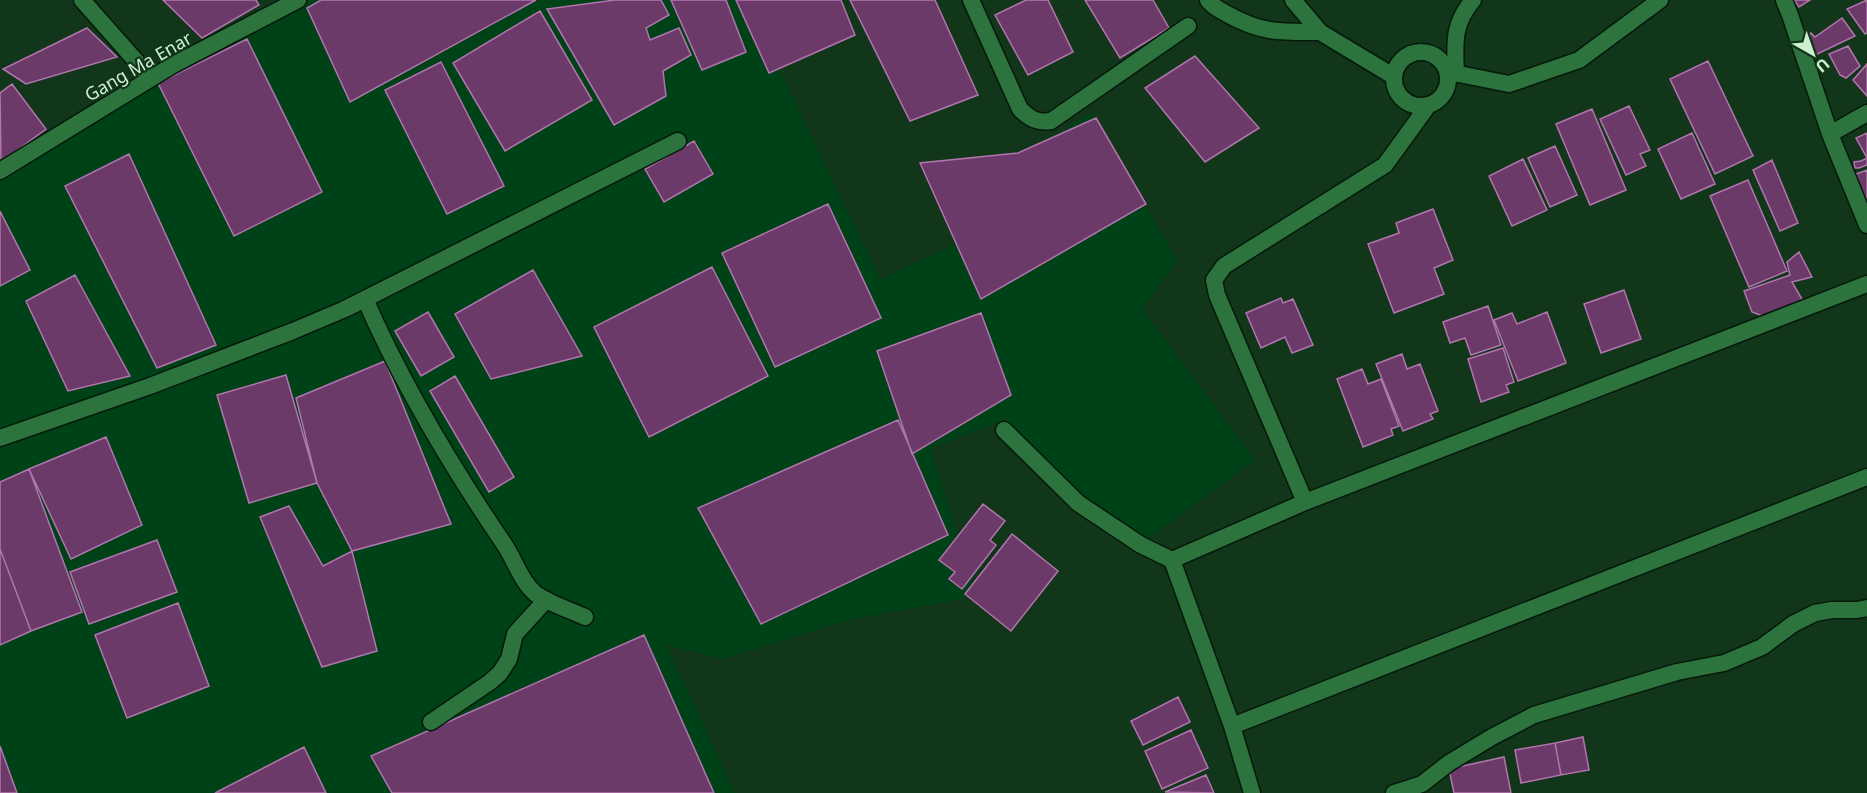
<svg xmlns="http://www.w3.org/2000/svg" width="1867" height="793" font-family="'Noto Sans',sans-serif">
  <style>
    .built { fill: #004217 }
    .building { fill: #6b3a69; stroke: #b275ae; stroke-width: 1.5 }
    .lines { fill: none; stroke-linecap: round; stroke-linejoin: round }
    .service-casing { stroke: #051a0a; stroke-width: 19 }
    .minor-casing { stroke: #051a0a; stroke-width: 19 }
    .service { stroke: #2d733e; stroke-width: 16 }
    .minor { stroke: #2d733e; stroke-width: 16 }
    .labels { text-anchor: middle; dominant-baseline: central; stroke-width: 4.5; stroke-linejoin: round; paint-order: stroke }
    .street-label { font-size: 18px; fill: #cdf0d1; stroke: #11361a }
  </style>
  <rect width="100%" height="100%" fill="#11361a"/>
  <!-- built -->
  <path class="built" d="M 304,0 L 740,0 L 787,85 L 880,279 L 1048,201 L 1034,153 L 1090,112 L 1178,261 L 1142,309 L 1255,460 L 1141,544 L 1053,478 L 1007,419 L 931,448 L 976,596 L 845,621 L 724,659 L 666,645 L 735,793 L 0,793 L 0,164 Z"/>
  <!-- building -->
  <path class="building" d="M 163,0 L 256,0 L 259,5 L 202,38 Z
    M 321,0 L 536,0 L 350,102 L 307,8 Z
    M 615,0 L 661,0 L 669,15 L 646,28 L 650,40 L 679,28 L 691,55 L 663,71 L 666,96 L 614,125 L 547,9 Z
    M 671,0 L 726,0 L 746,52 L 702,70 Z
    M 736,0 L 841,0 L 855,35 L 769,73 Z
    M 850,0 L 935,0 L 978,95 L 910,121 Z
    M 1026,0 L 1048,0 L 1073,52 L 1028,75 L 995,15 Z
    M 1085,0 L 1153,0 L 1169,28 L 1120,58 Z
    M 1794,0 L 1810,0 L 1799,7 Z
    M 1867,0 L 1867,33 L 1865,34 L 1847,9 Z
    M 540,11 L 592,100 L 505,151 L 453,63 Z
    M 1842,18 L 1855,36 L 1811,57 L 1803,38 L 1811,33 L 1815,37 Z
    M 87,28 L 117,57 L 26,84 L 3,69 Z
    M 247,39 L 322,192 L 234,236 L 158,83 Z
    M 1848,46 L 1860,66 L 1846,78 L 1840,75 L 1829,54 Z
    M 1195,56 L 1259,128 L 1205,162 L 1145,88 Z
    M 1708,61 L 1753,156 L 1715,174 L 1670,79 Z
    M 441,62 L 504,186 L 447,214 L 385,90 Z
    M 1867,64 L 1867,96 L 1853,80 Z
    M 12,84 L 46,129 L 1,162 L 0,93 Z
    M 1629,106 L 1650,150 L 1640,154 L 1646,166 L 1626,175 L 1600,119 Z
    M 1592,109 L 1626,190 L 1590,205 L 1556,124 Z
    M 1096,118 L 1146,204 L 981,299 L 920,163 L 1018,153 Z
    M 1692,133 L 1715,184 L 1681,199 L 1658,149 Z
    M 1867,133 L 1867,165 L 1859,168 L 1855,168 L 1854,162 L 1861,161 L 1867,158 L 1856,138 Z
    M 694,141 L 713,174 L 664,202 L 645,169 Z
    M 1555,146 L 1577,195 L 1550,207 L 1528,158 Z
    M 129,154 L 216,345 L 157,368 L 65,186 Z
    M 1523,159 L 1547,210 L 1512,226 L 1489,176 Z
    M 1772,160 L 1798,223 L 1780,231 L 1753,170 Z
    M 1867,170 L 1867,212 L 1856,174 Z
    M 1748,180 L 1787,271 L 1749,287 L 1710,196 Z
    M 828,204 L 881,318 L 775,367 L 722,253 Z
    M 1433,209 L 1453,260 L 1434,268 L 1444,294 L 1394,313 L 1368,244 L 1399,233 L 1396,223 Z
    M 0,211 L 30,270 L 0,286 Z
    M 1799,252 L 1812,277 L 1792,282 L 1803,301 L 1765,317 L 1752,312 L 1744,291 L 1790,275 L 1787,262 Z
    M 712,267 L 768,376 L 649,437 L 594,327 Z
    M 533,270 L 582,356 L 491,379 L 455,314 Z
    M 75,275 L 130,376 L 68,391 L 26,301 Z
    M 1624,290 L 1641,339 L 1601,353 L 1584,304 Z
    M 1281,298 L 1283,303 L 1293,299 L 1313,345 L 1292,353 L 1285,337 L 1261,348 L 1246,313 Z
    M 1488,306 L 1501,345 L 1471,355 L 1465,338 L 1450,343 L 1443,322 Z
    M 428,312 L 454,357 L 421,376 L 395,331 Z
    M 1547,312 L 1566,363 L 1518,381 L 1494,320 L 1512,313 L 1517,324 Z
    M 981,313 L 1011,395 L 912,454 L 877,351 Z
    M 1503,348 L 1514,382 L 1506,385 L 1509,392 L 1481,402 L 1468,359 Z
    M 1402,354 L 1407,369 L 1420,364 L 1438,411 L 1430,414 L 1433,419 L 1403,431 L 1376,364 Z
    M 385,361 L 451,524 L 352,551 L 317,483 L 296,398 Z
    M 1362,369 L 1368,384 L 1381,379 L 1399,426 L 1391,429 L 1393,435 L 1363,447 L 1337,379 Z
    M 286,375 L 317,483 L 249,503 L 217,395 Z
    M 455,376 L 514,477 L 489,492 L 430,391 Z
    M 898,420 L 948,535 L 761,624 L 698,508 Z
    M 106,437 L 142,525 L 71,559 L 29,469 Z
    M 29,469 L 82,612 L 31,631 L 0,549 L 0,482 Z
    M 983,504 L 1005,521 L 990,540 L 996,545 L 962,589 L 949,579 L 955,572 L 939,560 Z
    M 289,506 L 323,566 L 352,551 L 377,651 L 322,667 L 260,517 Z
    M 1012,534 L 1058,571 L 1011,631 L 965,594 Z
    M 157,540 L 177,592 L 89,624 L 70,572 Z
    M 0,549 L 31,631 L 0,645 Z
    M 178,603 L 209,686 L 127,718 L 95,635 Z
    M 644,635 L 714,793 L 392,793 L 371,756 Z
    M 1178,697 L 1190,722 L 1143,745 L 1131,721 Z
    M 1191,730 L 1208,768 L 1162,789 L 1145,751 Z
    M 1583,737 L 1589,770 L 1561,775 L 1555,743 Z
    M 1555,743 L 1561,775 L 1521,783 L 1515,750 Z
    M 0,746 L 17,793 L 0,793 Z
    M 304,747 L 326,793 L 215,793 Z
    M 1504,757 L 1511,793 L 1454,793 L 1449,769 Z
    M 1206,775 L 1214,793 L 1165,792 Z"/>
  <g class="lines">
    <!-- service casing -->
    <g class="service-casing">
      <path id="service" d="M 1456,74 C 1455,44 1452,25 1473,0
        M 431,722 L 490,682 L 500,673 L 509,659 L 515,634 L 546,600"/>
    </g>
    <!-- minor casing -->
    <g class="minor-casing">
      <path id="minor" d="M 82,0 L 151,78
        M 971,0 L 1020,109 C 1030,119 1037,123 1051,121 L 1188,26
        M 1208,0 C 1213,7 1220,10 1227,14 C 1263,34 1281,32 1320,32
        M 1293,0 L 1320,32 L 1393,76
        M 1784,0 L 1790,15 L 1830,134 L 1867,225
        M1394 79a27 27 0 1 1 54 0a27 27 0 1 1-54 0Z
        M 1449,72 L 1509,84 L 1579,60 L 1660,0
        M 1427,107 L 1385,165 L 1224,266 L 1214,280 L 1217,295 L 1305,502 L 1867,284
        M 1830,134 L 1867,113
        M 0,171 L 173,65 L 298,0
        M 365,299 C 403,386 451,466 504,544 C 515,560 521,582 536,594 C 550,604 570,610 585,617
        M 1004,430 L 1078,503 L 1141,545 L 1172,560 L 1232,726 L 1252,793
        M 0,438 L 150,386 L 293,331 L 345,309 L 678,141
        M 1172,560 L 1305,502
        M 1232,726 L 1867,477
        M 1394,793 L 1422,784 L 1449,763 L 1492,737 L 1534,715 L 1677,672 L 1724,663 L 1762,647 L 1793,624 L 1815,613 L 1832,610 L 1857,610 L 1867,608"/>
    </g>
    <!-- service -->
    <use href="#service" class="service"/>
    <!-- minor -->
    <use href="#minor" class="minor"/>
  </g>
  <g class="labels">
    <!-- street labels -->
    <g class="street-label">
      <text transform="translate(138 66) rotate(-30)">Gang Ma Enar</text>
    </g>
  </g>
  <!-- north arrow -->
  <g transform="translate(1813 54) rotate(140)" stroke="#11361a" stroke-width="4.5" paint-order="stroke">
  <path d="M0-4.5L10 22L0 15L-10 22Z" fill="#cdf0d1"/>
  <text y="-9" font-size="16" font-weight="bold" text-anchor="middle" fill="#cdf0d1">U</text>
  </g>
</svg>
